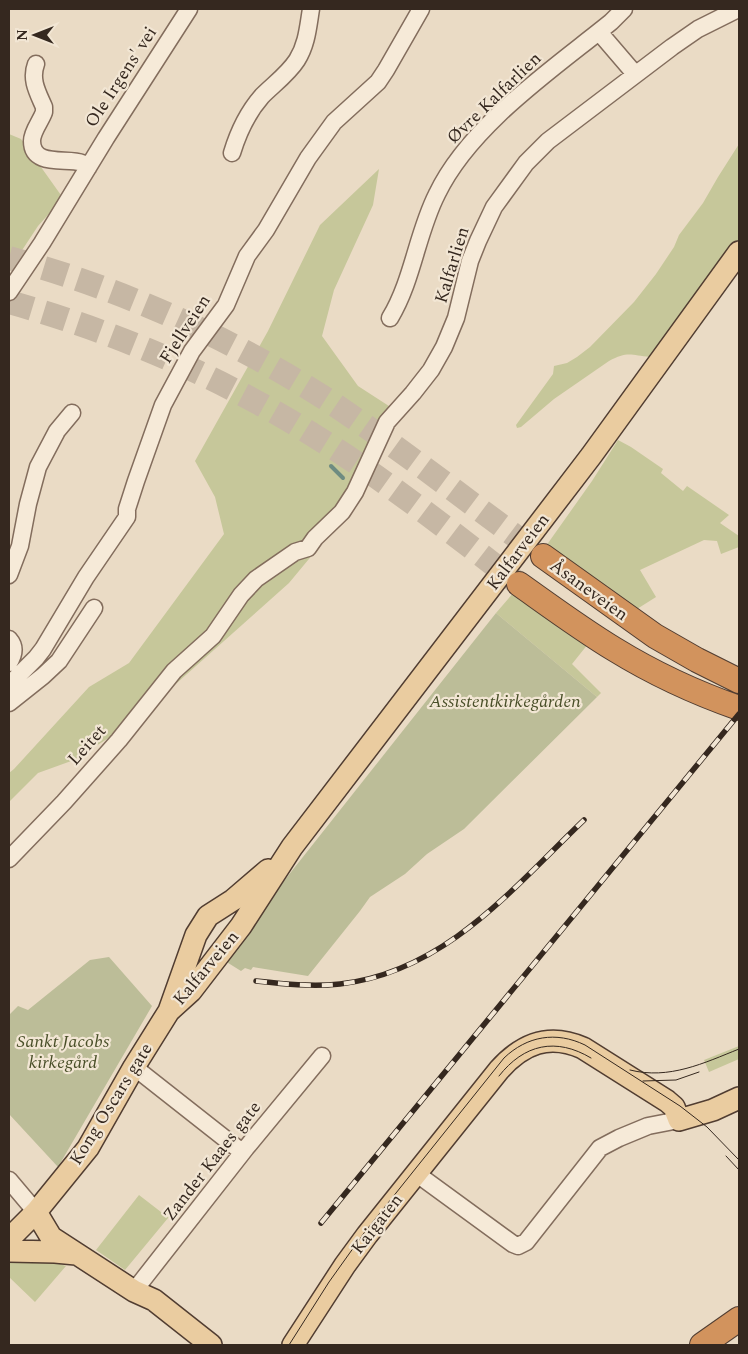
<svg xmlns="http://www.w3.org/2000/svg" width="748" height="1354" font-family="Spectral,serif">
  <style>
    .green { fill: #c6c79a }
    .cemetery { fill: #bcbd98 }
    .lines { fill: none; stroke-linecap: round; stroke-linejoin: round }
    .stream { stroke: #6e8b81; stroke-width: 4 }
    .highway-tunnel { stroke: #c6b7a4; stroke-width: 24; stroke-dasharray: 24 12; stroke-linecap: butt }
    .minor-casing { stroke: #836d5d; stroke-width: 19 }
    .major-casing { stroke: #513d31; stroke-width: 24 }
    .highway-casing { stroke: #513d31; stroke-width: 26 }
    .minor { stroke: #f6ead8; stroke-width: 16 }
    .major { stroke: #eacca0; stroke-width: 21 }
    .highway { stroke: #d2935d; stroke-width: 24 }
    .tram { stroke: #35281f; stroke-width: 1 }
    .rail-casing { stroke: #35281f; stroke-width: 5.5 }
    .rail { stroke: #f2e6d4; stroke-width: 4; stroke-dasharray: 11; stroke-linecap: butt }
    .labels { text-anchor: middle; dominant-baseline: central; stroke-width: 4.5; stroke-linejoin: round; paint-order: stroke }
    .street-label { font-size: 18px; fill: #35281f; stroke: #f2e6d4 }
    .park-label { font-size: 18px; font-style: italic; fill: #494f28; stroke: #f2e6d4 }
  </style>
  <rect width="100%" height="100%" fill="#eadbc5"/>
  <!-- green -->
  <path class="green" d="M 9,134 L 21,139 L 63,198 L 38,226 L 9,270 Z
    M 739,144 L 739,239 L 664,342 L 650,357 C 631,355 627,351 609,361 L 554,399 L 521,427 L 517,428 L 516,425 L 553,374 L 554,366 L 567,363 L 577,357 L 590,347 L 634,302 L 656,274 L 674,247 L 679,235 L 703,203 L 718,177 Z
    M 379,169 L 373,205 L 334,290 L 322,336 L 358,386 L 392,408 L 362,495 L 289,583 L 132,723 L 74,760 L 38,773 L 9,802 L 9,773 L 14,769 L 89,687 L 129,663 L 224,534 L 215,497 L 195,461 L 268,331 L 320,225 Z
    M 618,440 L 631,447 L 663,469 L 661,473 L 683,491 L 687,486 L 729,515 L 720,523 L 739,536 L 739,547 L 721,554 L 717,541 L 704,540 L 640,570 L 656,597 L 637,609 L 546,546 L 592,481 Z
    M 514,592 L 588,644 L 572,664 L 601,693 L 597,697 L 496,613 Z
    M 739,1046 L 739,1059 L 709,1072 L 704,1060 Z
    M 139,1195 L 161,1212 L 173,1212 L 125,1270 L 96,1250 Z
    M 23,1261 L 54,1262 L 66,1266 L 35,1302 L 9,1277 L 9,1263 Z"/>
  <!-- cemetery -->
  <path class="cemetery" d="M 496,613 L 597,697 L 464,829 L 427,854 L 405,874 L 370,897 L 360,911 L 308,976 L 253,967 L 251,970 L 245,968 L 241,971 L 225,961 L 276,891 Z
    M 109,957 L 152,1006 L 58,1167 L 9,1114 L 9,1015 L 18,1006 L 28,1010 L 90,960 Z"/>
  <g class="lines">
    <!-- stream -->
    <path class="stream" d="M 331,466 L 343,478"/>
    <!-- highway-tunnel -->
    <path class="highway-tunnel" d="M 9,258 C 120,288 229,337 326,399 C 400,448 470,503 541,555
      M 9,302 C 116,332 219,376 313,435 C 385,479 452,533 519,584"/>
    <!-- minor casing -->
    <g class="minor-casing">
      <path id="minor" d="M 599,32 L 635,74
        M 36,64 C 30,80 38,93 44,107 L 44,112 C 41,121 32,131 32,141 C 32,168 68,157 82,163 C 84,164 86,167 88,168
        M 232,153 C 238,133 248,112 262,96 C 274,84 288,74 297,60 C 307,44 308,27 311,9
        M 9,292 L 42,243 L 106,138 L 189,9
        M 390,318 C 413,280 417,233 437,194 C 470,125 553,69 611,22 L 624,9
        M 9,575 L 20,546 L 28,504 L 38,467 L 57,431 L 72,413
        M 9,639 C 16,647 14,655 9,663
        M 9,685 L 36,658 L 43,649 L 86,577 L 127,517 L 127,509 L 136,481 L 163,405 L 192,351 L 226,305 L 247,256 L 266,230 L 308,158 L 334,122 L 378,82 L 386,70 L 421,9
        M 9,703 L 43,676 L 59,661 L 94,608
        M 9,859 L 64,802 L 119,740 L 174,671 L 213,636 L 241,595 L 256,579 L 295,552 L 308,548 L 315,538 L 342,512 L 355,492 L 387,422 L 413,393 L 431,370 L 444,347 L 456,318 L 470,261 L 478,241 L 494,207 L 526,163 L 548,141 L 672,47 L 698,29 L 738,9
        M 134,1067 L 242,1152
        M 417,1174 L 513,1244 L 518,1246 L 526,1242 L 600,1148 L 619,1138 L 648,1126 L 679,1120
        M 9,1180 L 36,1212
        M 134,1291 L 246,1148 L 322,1056"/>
    </g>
    <!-- major casing -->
    <g class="major-casing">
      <path id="major" d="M 169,1011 L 191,991 L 241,926 L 292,847 L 591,456 L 739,252
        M 36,1212 L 51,1237 L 134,1291 L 154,1300 L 211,1345
        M 9,1239 L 36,1212 L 88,1148 L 134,1067 L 169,1011 L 196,935 L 208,916 L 233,900 L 268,870
        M 9,1251 L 55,1252 L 76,1254
        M 293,1345 L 345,1265 L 367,1235 L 499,1070 C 523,1043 549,1033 583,1048 L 667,1101 L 674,1107 L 679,1120 L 713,1110 L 739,1098"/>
    </g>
    <!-- highway casing -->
    <g class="highway-casing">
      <path id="highway" d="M 543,556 L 655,636 L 697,660 L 739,681
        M 519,584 C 550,606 581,629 614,649 C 653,673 696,693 739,708
        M 702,1345 L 739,1319"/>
    </g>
    <!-- minor -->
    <use href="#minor" class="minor"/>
    <!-- major -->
    <use href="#major" class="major"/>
    <!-- highway -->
    <use href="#highway" class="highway"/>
    <!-- tram -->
    <path class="tram" d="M 630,1070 C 669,1080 704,1063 739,1049
      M 499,1076 C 524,1044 556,1037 591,1058
      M 643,1081 L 676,1080 L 699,1072
      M 726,1156 L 739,1170
      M 289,1345 L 329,1282 L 364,1233 L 504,1058 C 527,1036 556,1031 585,1045 L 680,1106 L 707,1127 L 739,1160"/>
    <!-- rail casing -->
    <g class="rail-casing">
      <path id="rail" d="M 256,981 C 284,984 312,987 340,984 C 445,972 512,889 584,820
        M 321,1223 L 739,714"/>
    </g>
    <!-- rail -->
    <use href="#rail" class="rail"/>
  </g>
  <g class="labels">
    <!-- street labels -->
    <g class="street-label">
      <text transform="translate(121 77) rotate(-57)">Ole Irgens' vei</text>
      <text transform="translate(494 98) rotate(-44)">Øvre Kalfarlien</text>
      <text transform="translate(452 265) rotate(-73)">Kalfarlien</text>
      <text transform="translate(185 329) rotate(-57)">Fjellveien</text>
      <text transform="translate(518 552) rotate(-53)">Kalfarveien</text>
      <text transform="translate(589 590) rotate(36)">Åsaneveien</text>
      <text transform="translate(87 745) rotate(-48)">Leitet</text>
      <text transform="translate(206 968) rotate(-50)">Kalfarveien</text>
      <text transform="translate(111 1104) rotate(-58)">Kong Oscars gate</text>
      <text transform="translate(212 1161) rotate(-52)">Zander Kaaes gate</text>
      <text transform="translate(377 1224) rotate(-52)">Kaigaten</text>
    </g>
    <!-- park labels -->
    <g class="park-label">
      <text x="505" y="701">Assistentkirkegården</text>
      <text x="63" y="1041">Sankt Jacobs<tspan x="63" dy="21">kirkegård</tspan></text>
    </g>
  </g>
  <!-- border -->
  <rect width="748" height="1354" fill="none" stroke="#35281f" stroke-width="20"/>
  <!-- north arrow -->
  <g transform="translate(35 35) rotate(270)" stroke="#f2e6d4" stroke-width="4" paint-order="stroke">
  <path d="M0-4L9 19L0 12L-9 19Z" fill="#35281f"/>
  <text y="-8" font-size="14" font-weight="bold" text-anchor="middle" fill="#35281f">N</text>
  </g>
</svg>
